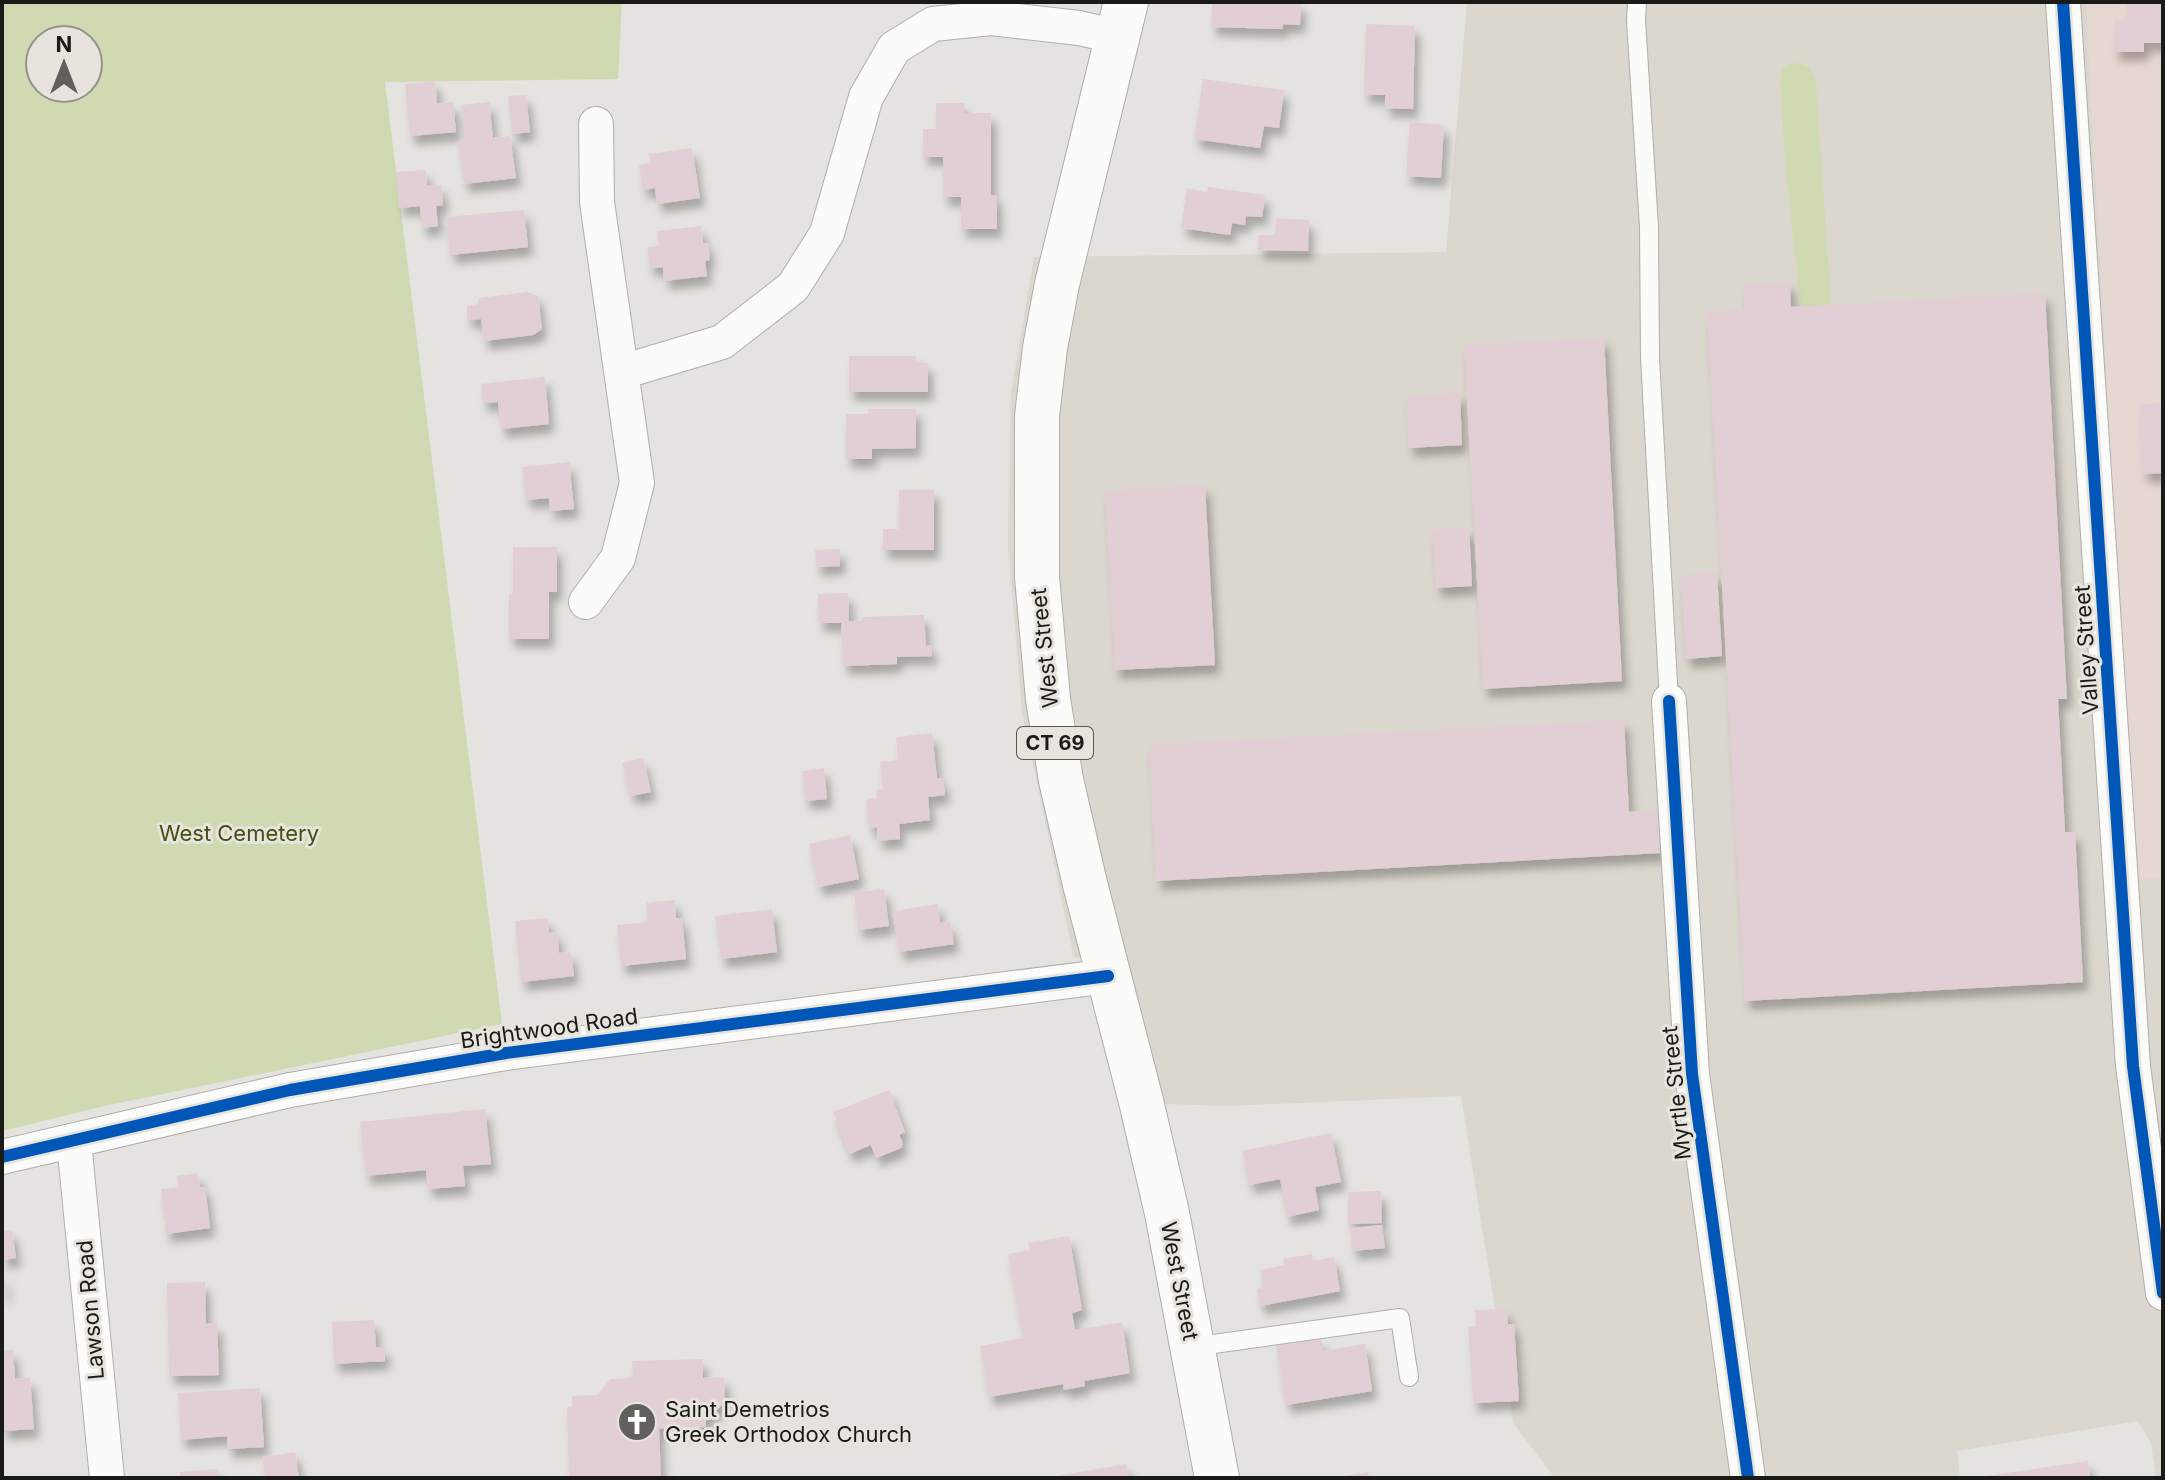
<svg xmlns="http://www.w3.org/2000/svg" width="2165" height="1480" font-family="Inter,sans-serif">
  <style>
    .commercial { fill: #e5d7d1 }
    .built { fill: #dbd7ce }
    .green { fill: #d0dab2; fill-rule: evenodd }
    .building { fill: #e1cfd5; filter: url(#shadow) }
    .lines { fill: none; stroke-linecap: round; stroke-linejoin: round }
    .service-casing { stroke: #afaeab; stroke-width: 20 }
    .minor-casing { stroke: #afaeab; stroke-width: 36 }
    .primary-casing { stroke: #afaeab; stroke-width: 46 }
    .service { stroke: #fbfbfa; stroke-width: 18 }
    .minor { stroke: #fbfbfa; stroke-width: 34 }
    .primary { stroke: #fbfbfa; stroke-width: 44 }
    .cycleway-casing { stroke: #e7e4dd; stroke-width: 17 }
    .cycleway { stroke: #0057b8; stroke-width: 12 }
    .labels { text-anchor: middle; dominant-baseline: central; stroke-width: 6; stroke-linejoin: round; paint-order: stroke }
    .shield { fill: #e7e4dd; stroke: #585752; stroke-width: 2 }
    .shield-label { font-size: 20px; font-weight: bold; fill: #1a1a17 }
    .street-label { font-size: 22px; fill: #1a1a17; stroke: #e7e4dd }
    .park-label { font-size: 22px; fill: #435111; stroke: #e7e4dd }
    .poi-label { font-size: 22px; fill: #1a1a17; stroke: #e7e4dd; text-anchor: start }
  </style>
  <defs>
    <filter id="shadow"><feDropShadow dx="5" dy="9" stdDeviation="4" flood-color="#0004"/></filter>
  </defs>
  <rect width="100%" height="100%" fill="#e5e3df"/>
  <!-- commercial -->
  <path class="commercial" d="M 2086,2 L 2163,2 L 2163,879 L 2134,880 Z"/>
  <!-- built -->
  <path class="built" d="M 1467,2 L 2086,2 L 2134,879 L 2163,879 L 2163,1478 L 2156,1478 L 2151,1443 L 2138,1421 L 1957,1451 L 1960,1478 L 1555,1478 L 1513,1423 L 1510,1401 L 1519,1400 L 1514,1324 L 1508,1324 L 1507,1309 L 1495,1309 L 1461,1096 L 1228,1106 L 1165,1104 L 1123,953 L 1074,958 L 1022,712 L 1008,545 L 1011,393 L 1034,257 L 1446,252 Z"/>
  <!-- green -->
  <path class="green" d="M 2,2 L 622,2 L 618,79 L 385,82 L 502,1024 L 100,1107 L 2,1131 ZM 40,40 L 88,40 L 88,88 L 40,88 Z
    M 1798,63 L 1810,67 L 1816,84 L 1831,305 L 1801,307 L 1786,172 L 1780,79 L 1782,68 L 1789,64 Z"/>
  <!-- building -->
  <path class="building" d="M 1212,2 L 1301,2 L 1300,25 L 1283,24 L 1283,29 L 1211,27 Z
    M 2127,2 L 2163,2 L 2163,43 L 2144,43 L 2144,52 L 2114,52 L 2115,20 L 2127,20 Z
    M 1366,24 L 1415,26 L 1413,109 L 1385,108 L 1385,95 L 1364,95 Z
    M 1203,79 L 1284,90 L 1279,128 L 1264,126 L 1260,148 L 1194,139 Z
    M 435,81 L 437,104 L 453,102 L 456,132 L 410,136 L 405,84 Z
    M 526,95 L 530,132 L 512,134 L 508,96 Z
    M 489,102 L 493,138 L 510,136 L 516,178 L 464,184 L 458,142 L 466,141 L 461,105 Z
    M 936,103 L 964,103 L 964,113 L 991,113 L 991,195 L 997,195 L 997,229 L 961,229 L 961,197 L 943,197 L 943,157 L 923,157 L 923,129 L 936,129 Z
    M 1410,122 L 1444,125 L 1441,178 L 1406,176 Z
    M 692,148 L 700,198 L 657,204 L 655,188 L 643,190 L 639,165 L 651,163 L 649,154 Z
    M 426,170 L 427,186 L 441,185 L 443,205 L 436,206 L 438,226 L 422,228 L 420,206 L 399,208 L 396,172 Z
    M 1208,187 L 1265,195 L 1262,217 L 1246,216 L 1245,225 L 1232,223 L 1230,235 L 1181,228 L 1187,188 L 1207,192 Z
    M 524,210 L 528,247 L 450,255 L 446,217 Z
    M 1276,218 L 1309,220 L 1308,251 L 1258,250 L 1259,235 L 1275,235 Z
    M 701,226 L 703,243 L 708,243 L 710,260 L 705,261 L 707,276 L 664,281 L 663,267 L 650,268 L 647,247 L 659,246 L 657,231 Z
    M 1790,282 L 1791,307 L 2045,293 L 2067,699 L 2058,699 L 2065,832 L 2075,832 L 2083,982 L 1745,1001 L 1707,312 L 1745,310 L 1743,284 Z
    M 527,292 L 538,296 L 542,329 L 533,335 L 484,341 L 481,319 L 467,320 L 467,306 L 477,304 L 479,298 Z
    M 1604,338 L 1622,681 L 1483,689 L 1464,345 Z
    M 849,356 L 916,356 L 916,363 L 928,363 L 928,392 L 849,392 Z
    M 545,377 L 549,424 L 501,429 L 498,402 L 483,403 L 481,384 Z
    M 1460,393 L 1462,445 L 1409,448 L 1406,396 Z
    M 2163,403 L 2163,473 L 2143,474 L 2140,404 Z
    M 868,409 L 916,409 L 916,448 L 872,449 L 872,459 L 846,459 L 846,414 L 868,414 Z
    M 569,462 L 574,509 L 550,511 L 549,498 L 526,500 L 522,467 Z
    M 1205,485 L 1215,665 L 1115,670 L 1105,491 Z
    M 899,490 L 934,490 L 934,550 L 883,550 L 883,529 L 899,529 Z
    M 1469,528 L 1472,586 L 1436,588 L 1432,530 Z
    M 513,547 L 557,547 L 557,592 L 549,592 L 549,639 L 509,639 L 509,594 L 513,594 Z
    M 840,549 L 840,566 L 816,567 L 815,550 Z
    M 1717,573 L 1722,656 L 1686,659 L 1681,575 Z
    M 848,593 L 849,621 L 862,621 L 862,617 L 924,615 L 926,646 L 932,645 L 932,656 L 897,657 L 897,664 L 843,666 L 841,623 L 819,623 L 818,594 Z
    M 1624,720 L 1629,812 L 1658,811 L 1660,853 L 1156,881 L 1149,745 Z
    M 932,733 L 937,778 L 943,778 L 945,795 L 928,797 L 930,820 L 899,824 L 900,839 L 878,841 L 877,827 L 869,828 L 866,800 L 877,798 L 876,790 L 883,789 L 880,762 L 898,760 L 896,737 Z
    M 643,758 L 651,792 L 631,796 L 622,763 Z
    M 824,768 L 827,799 L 805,801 L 802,771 Z
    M 850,835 L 859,879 L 818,887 L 809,844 Z
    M 884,889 L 889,926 L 858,930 L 854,893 Z
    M 675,900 L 676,918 L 682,918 L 686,959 L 621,966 L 617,925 L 648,922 L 646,903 Z
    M 938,904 L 940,923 L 950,922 L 954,944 L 899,952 L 893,911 Z
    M 772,909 L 777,952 L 721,959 L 715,916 Z
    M 548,918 L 549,933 L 557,932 L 559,953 L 571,952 L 574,976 L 521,982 L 515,921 Z
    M 889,1090 L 905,1132 L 899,1135 L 903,1143 L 901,1148 L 876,1158 L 871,1145 L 849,1154 L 833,1112 Z
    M 485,1109 L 491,1164 L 463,1166 L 465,1186 L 428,1189 L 426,1170 L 366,1176 L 360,1122 Z
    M 1331,1133 L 1341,1182 L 1315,1187 L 1319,1210 L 1287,1217 L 1280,1179 L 1249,1185 L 1242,1151 Z
    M 198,1173 L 200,1187 L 205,1187 L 210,1228 L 166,1234 L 161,1189 L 179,1187 L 177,1176 Z
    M 1381,1191 L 1382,1223 L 1348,1224 L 1348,1192 Z
    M 1382,1225 L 1385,1248 L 1352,1251 L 1350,1228 Z
    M 12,1230 L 16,1258 L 2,1260 L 2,1231 Z
    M 1069,1236 L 1082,1310 L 1072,1313 L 1075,1330 L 1122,1322 L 1130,1373 L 1084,1381 L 1085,1386 L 1064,1390 L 1063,1384 L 989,1397 L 980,1346 L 1023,1338 L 1008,1254 L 1030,1250 L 1028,1243 Z
    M 1312,1254 L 1313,1261 L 1334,1257 L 1340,1291 L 1260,1306 L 1257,1289 L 1263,1288 L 1260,1270 L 1284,1265 L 1283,1259 Z
    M 2,1273 L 4,1273 L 6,1293 L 2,1294 Z
    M 205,1282 L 206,1324 L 217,1323 L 219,1375 L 169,1376 L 167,1283 Z
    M 1507,1309 L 1508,1324 L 1514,1324 L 1519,1401 L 1473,1403 L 1468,1327 L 1476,1326 L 1475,1310 Z
    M 374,1320 L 376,1347 L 385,1347 L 385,1361 L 334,1364 L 332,1322 Z
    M 1321,1339 L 1323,1351 L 1365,1344 L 1372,1391 L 1286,1405 L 1276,1346 Z
    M 2,1350 L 13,1350 L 15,1379 L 30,1378 L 34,1429 L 2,1431 Z
    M 703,1359 L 703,1378 L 724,1377 L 725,1403 L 706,1417 L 706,1427 L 659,1429 L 661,1478 L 569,1478 L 567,1407 L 572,1407 L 572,1396 L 598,1395 L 610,1379 L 633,1378 L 632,1361 Z
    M 260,1388 L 264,1447 L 228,1449 L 227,1436 L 181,1440 L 178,1393 Z
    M 295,1452 L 299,1478 L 266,1478 L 262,1457 Z
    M 2088,1461 L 2090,1478 L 1986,1478 L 1986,1476 Z
    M 1126,1464 L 1129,1478 L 1061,1478 L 1061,1475 Z
    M 217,1469 L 218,1478 L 180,1478 L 180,1472 Z
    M 1368,1472 L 1369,1478 L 1344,1478 L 1344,1476 Z"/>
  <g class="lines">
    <!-- service casing -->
    <g class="service-casing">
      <path id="service" d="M 1637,2 L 1636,20 L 1649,227 L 1650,358 L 1669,701
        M 1192,1347 L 1400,1318 L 1409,1377"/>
    </g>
    <!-- minor casing -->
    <g class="minor-casing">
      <path id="minor" d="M 2063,2 L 2133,1066 L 2163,1293
        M 622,372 L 722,342 L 793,287 L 827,233 L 866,97 L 894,48 L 933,24 L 991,18 L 1079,28 L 1118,37
        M 586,602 L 618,558 L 637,483 L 597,202 L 596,124
        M 1669,701 L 1692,1074 L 1748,1478
        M 74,1142 L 107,1478
        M 2,1157 L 290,1090 L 506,1053 L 1108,976"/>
    </g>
    <!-- primary casing -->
    <g class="primary-casing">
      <path id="primary" d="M 1126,2 L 1057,284 L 1045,348 L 1037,416 L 1037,577 L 1048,699 L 1061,780 L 1085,884 L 1141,1101 L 1167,1213 L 1217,1478"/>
    </g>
    <!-- service -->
    <use href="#service" class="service"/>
    <!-- minor -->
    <use href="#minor" class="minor"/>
    <!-- primary -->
    <use href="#primary" class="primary"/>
    <!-- cycleway casing -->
    <g class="cycleway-casing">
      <path id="cycleway" d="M 2063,2 L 2133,1066 L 2163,1293
        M 1669,701 L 1692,1074 L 1748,1478
        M 2,1157 L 290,1090 L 506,1053 L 1108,976"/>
    </g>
    <!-- cycleway -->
    <use href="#cycleway" class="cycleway"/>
  </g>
  <!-- icons -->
  <defs>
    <g id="church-disc" transform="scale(2)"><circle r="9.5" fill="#61605d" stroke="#e7e4dd"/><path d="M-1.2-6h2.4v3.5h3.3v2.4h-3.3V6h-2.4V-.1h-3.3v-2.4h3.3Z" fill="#fff"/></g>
  </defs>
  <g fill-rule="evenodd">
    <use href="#church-disc" x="637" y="1422"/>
  </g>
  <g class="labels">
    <!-- shield labels -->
    <rect class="shield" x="1017" y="727" width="76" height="32" rx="6"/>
    <g class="shield-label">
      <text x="1055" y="743">CT 69</text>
    </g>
    <!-- street labels -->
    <g class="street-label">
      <text transform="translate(1044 648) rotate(-96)">West Street</text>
      <text transform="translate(2086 650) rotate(-94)">Valley Street</text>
      <text transform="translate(549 1028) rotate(-8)">Brightwood Road</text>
      <text transform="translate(1676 1093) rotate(-96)">Myrtle Street</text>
      <text transform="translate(1180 1281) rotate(79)">West Street</text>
      <text transform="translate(90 1310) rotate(-95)">Lawson Road</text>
    </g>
    <!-- park labels -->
    <g class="park-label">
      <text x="239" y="833">West Cemetery</text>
    </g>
    <!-- poi labels -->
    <g class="poi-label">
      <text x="665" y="1409">Saint Demetrios<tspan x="665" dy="25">Greek Orthodox Church</tspan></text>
    </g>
  </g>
  <!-- border -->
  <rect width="2165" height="1480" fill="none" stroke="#1a1a17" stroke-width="8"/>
  <!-- north arrow -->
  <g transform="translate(64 64)"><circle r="38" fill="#e7e4dd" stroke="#95938e" stroke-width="2"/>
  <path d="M0-6L14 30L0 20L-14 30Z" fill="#61605d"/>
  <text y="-12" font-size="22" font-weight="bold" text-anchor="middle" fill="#1a1a17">N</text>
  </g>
</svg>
